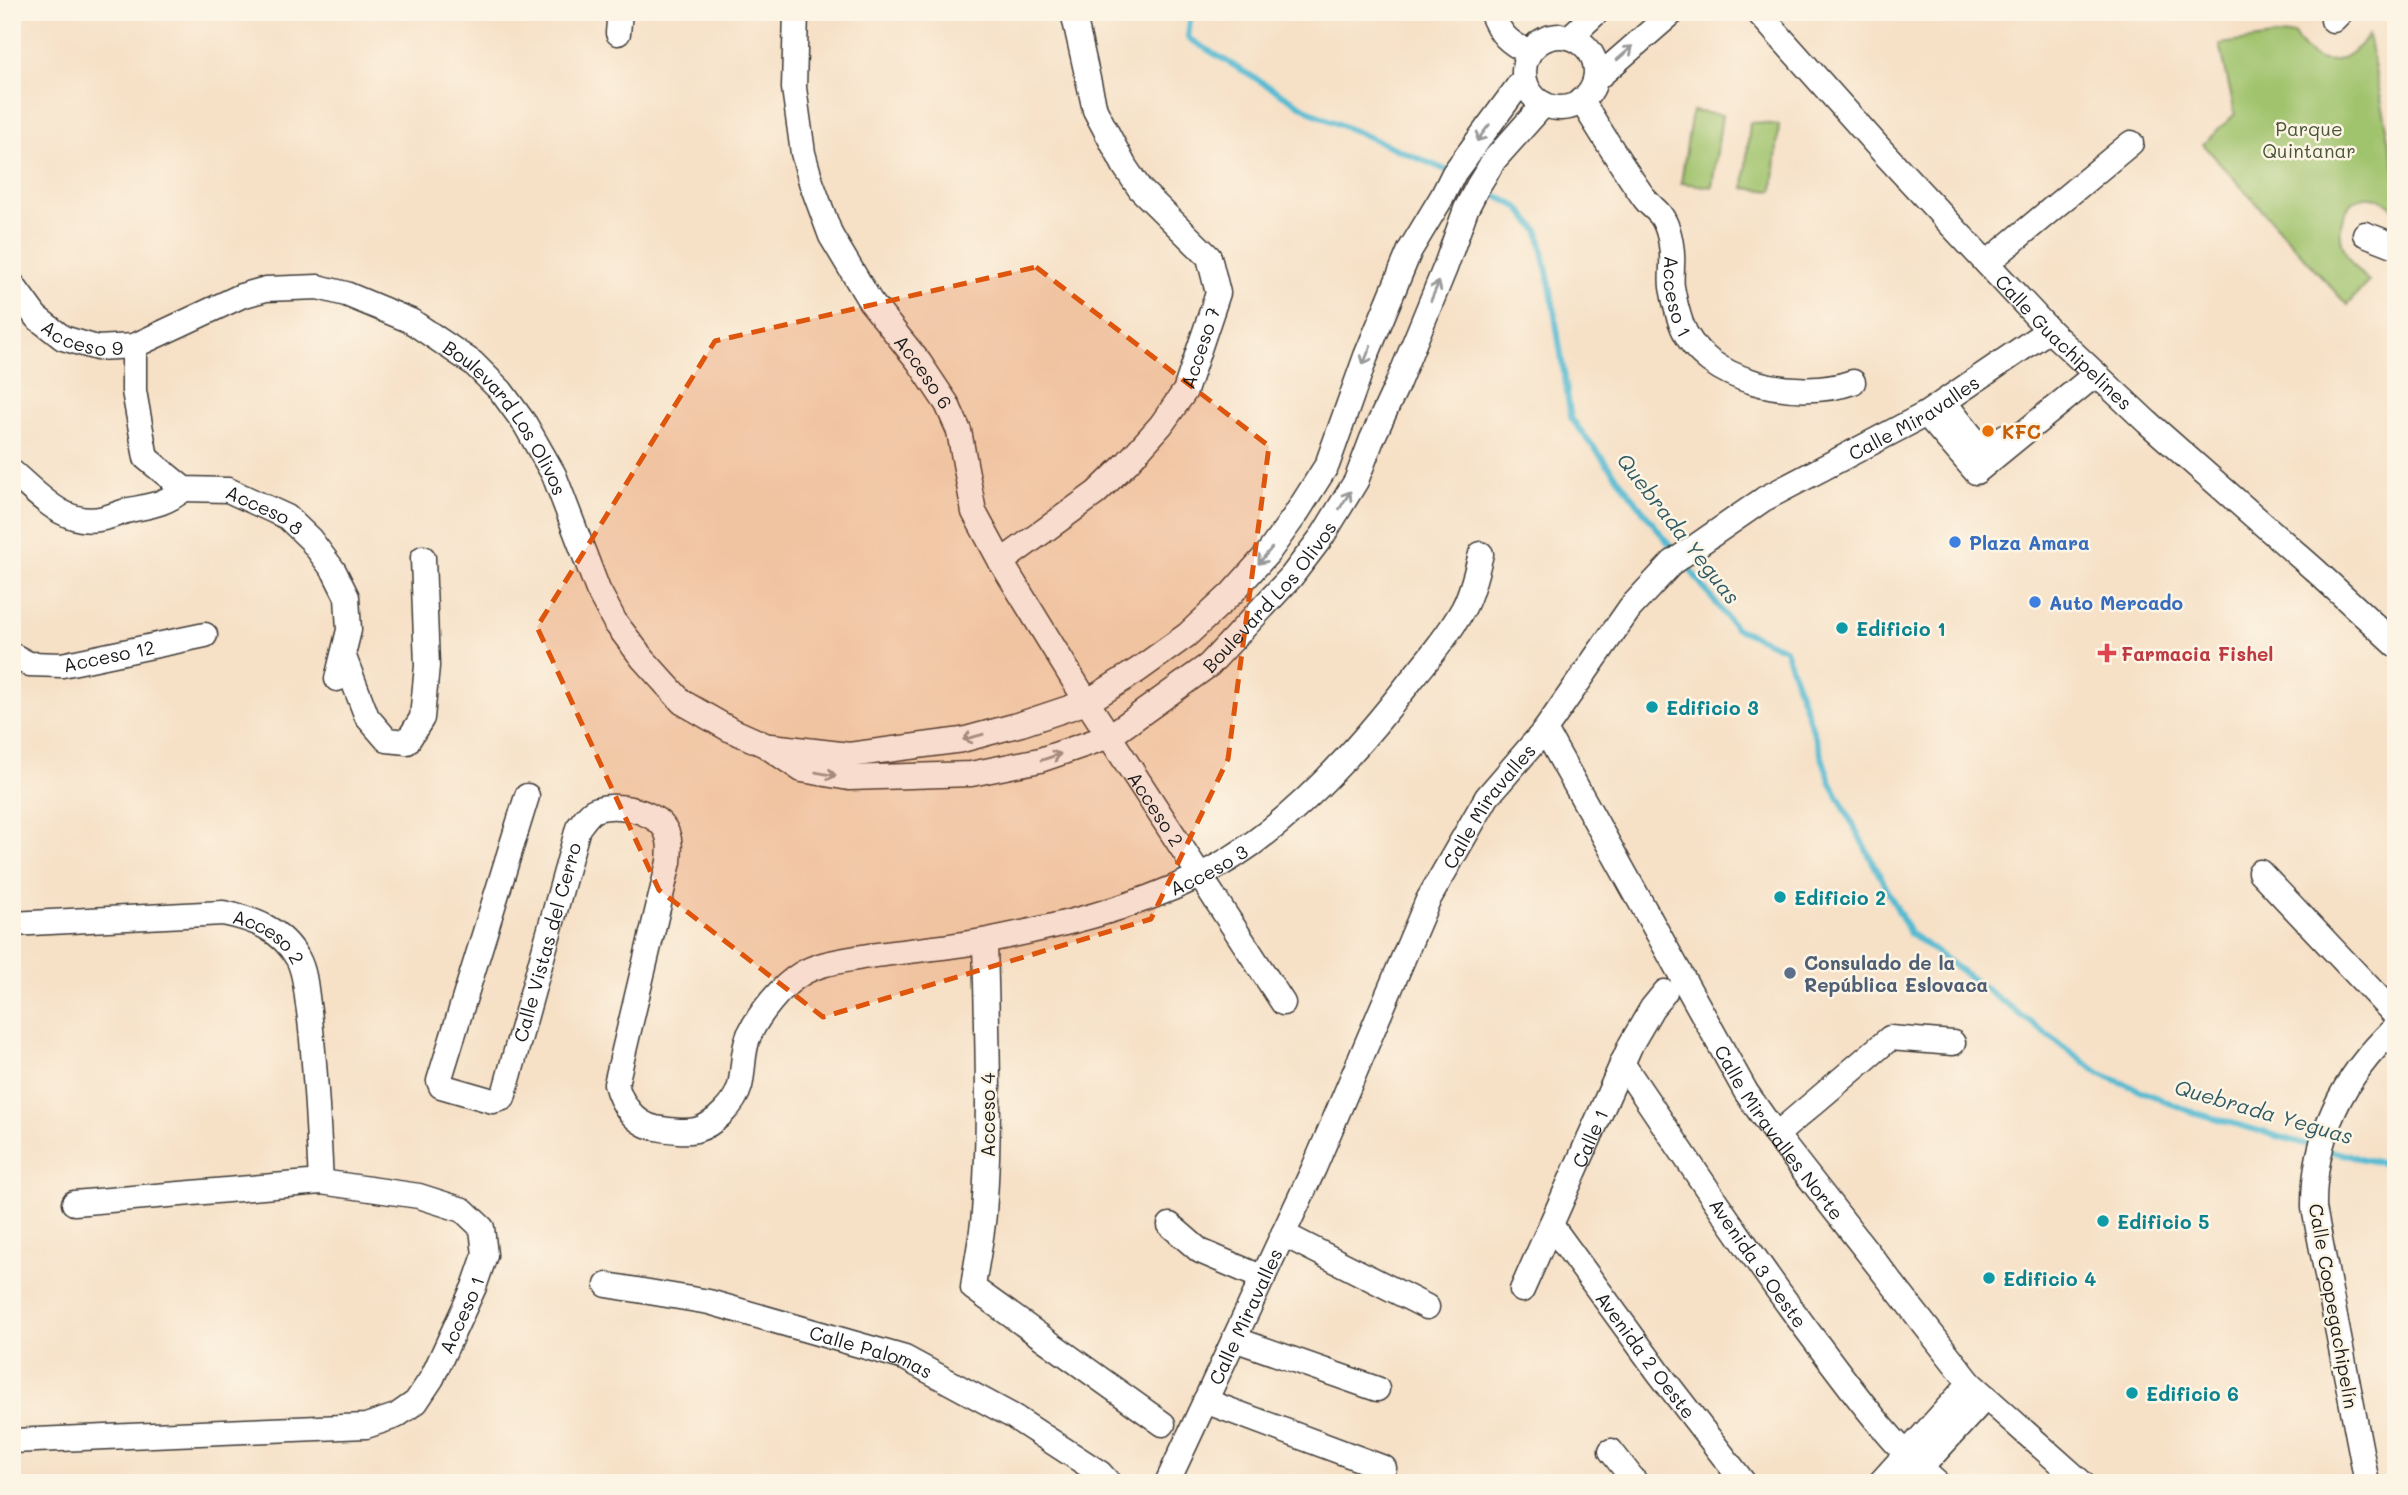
<svg xmlns="http://www.w3.org/2000/svg" width="2408" height="1495" font-family="Mali,sans-serif">
  <style>
    .green { fill: #a0c36d; stroke: #5e7044; stroke-width: 2 }
    .lines { fill: none; stroke-linecap: round; stroke-linejoin: round }
    .stream { stroke: #54bad2; stroke-width: 6 }
    .minor-casing { stroke: #3d3936; stroke-width: 27 }
    .minor { stroke: #fff; stroke-width: 24 }
    .oneway { stroke: #999 }
    .marked { fill: #de560d; fill-opacity: 0.2; stroke: #de560d; stroke-width: 5; stroke-dasharray: 14 9; stroke-linejoin: round }
    .food-dot { fill: #e8710a; stroke: #fcf5e5; stroke-width: 2.5 }
    .shop-dot { fill: #3f7fe0; stroke: #fcf5e5; stroke-width: 2.5 }
    .culture-dot { fill: #0f9aa8; stroke: #fcf5e5; stroke-width: 2.5 }
    .health-dot { fill: #e0444e; stroke: #fcf5e5; stroke-width: 2.5 }
    .service-dot { fill: #5c6f8a; stroke: #fcf5e5; stroke-width: 2.5 }
    .labels { text-anchor: middle; dominant-baseline: central; stroke-width: 5; stroke-linejoin: round; paint-order: stroke }
    .park-label { font-size: 19px; fill: #4a5638; stroke: #fcf5e5 }
    .street-label { font-size: 19px; fill: #1c1c1c; stroke: #fcf5e5 }
    .food-label { font-size: 19px; font-weight: bold; fill: #c56008; stroke: #fcf5e5; text-anchor: start }
    .shop-label { font-size: 19px; font-weight: bold; fill: #366cbe; stroke: #fcf5e5; text-anchor: start }
    .culture-label { font-size: 19px; font-weight: bold; fill: #0d838f; stroke: #fcf5e5; text-anchor: start }
    .health-label { font-size: 19px; font-weight: bold; fill: #be3a42; stroke: #fcf5e5; text-anchor: start }
    .service-label { font-size: 19px; font-weight: bold; fill: #4e5e75; stroke: #fcf5e5; text-anchor: start }
    .water-label { font-size: 21px; font-style: italic; fill: #325b65; stroke: #fcf5e5 }
  </style>
  <rect width="100%" height="100%" fill="#fcf5e5"/>
  <filter id="ink" filterUnits="userSpaceOnUse"><feTurbulence type="fractalNoise" baseFrequency=".0143" numOctaves="2"/><feDisplacementMap in="SourceGraphic" scale="14" xChannelSelector="R" yChannelSelector="G"/><feConvolveMatrix kernelMatrix="1 2 1 2 8 2 1 2 1" color-interpolation-filters="sRGB"/></filter>
  <filter id="wash" filterUnits="userSpaceOnUse"><feTurbulence type="fractalNoise" baseFrequency=".00686" numOctaves="4" result="noise"/><feDisplacementMap in="SourceGraphic" scale="28" xChannelSelector="R" yChannelSelector="G"/><feGaussianBlur stdDeviation="1.57" result="paint"/><feColorMatrix in="noise" values="0 0 0 0 0 0 0 0 0 0 0 0 0 0 0 0 0 1.4 0 .05"/><feComposite in="paint" operator="in"/></filter>
  <g filter="url(#wash)">
    <rect width="100%" height="100%" fill="#f6e0c6"/>
    <!-- green -->
    <path class="green" d="M 2294,34 C 2315,71 2344,68 2368,35 L 2396,172 L 2396,211 C 2357,167 2309,234 2369,281 L 2347,305 L 2203,144 L 2235,114 L 2220,44 Z
      M 1692,111 L 1722,115 L 1712,187 L 1681,183 Z
      M 1750,122 L 1779,125 L 1773,191 L 1744,188 Z"/>
    <g class="lines">
      <!-- stream -->
      <path class="stream" d="M 1191,12 L 1188,38 L 1315,114 L 1448,171
        M 1483,189 L 1518,207 L 1539,232 L 1551,291 L 1571,418 L 1677,554
        M 1684,562 L 1735,628 L 1785,649 L 1831,783 L 1910,933 L 2099,1073 L 2189,1111 L 2316,1147
        M 2326,1150 L 2396,1167"/>
    </g>
  </g>
  <g filter="url(#ink)">
    <g class="lines">
      <!-- minor casing -->
      <g class="minor-casing">
        <g id="minor">
          <path id="s1" d="M 796,12 L 794,88 L 803,153 L 811,182 L 831,236 L 870,301 L 919,362 L 947,404 L 959,431 L 974,512 L 1001,562 L 1087,702 L 1283,1003"/>
          <path d="M 1491,12 C 1500,34 1508,43 1529,52"/>
          <path id="s2" d="M 1758,12 L 1882,151 L 2049,330 L 2147,422 L 2315,570 L 2396,645"/>
          <path d="M 2333,20 L 2341,12"/>
          <path d="M 618,33 L 620,12"/>
          <circle cx="1560" cy="72" r="36"/>
          <path d="M 1570,37 L 1597,12"/>
          <path d="M 1595,80 L 1673,12"/>
          <path id="s3" d="M 1581,100 C 1602,133 1622,167 1645,199 C 1650,206 1659,211 1663,219 C 1670,231 1673,251 1672,265 C 1672,272 1671,280 1672,287 C 1674,298 1677,312 1681,323 C 1703,384 1799,401 1853,382"/>
          <path d="M 2365,234 L 2396,246"/>
          <path d="M 1987,263 L 2131,143"/>
          <path id="s4" d="M 12,284 L 36,317 L 63,338 L 97,348 L 134,346 L 241,296 L 266,289 L 318,287 L 346,294 L 411,321 L 473,363 L 501,391 L 525,424 L 554,475 L 598,590 L 615,622 L 643,659 L 682,702 L 729,729 L 765,745 L 802,770 L 849,778 L 971,774 L 1040,760 L 1110,736 L 1209,665 L 1291,577 L 1323,535 L 1356,481 L 1372,439 L 1397,385 L 1445,268 L 1466,209 L 1478,186 L 1494,160 L 1544,104"/>
          <path id="s5" d="M 134,346 L 134,391 L 146,458 L 184,489 L 228,490 L 287,517 L 310,539 L 334,571 L 347,597 L 349,630 L 337,679"/>
          <path d="M 1944,402 L 1984,452 L 2005,436"/>
          <path d="M 1926,414 L 1976,472 L 2096,374"/>
          <path d="M 12,472 C 39,495 66,528 104,518 C 113,516 121,512 130,510 C 154,505 165,504 184,489"/>
          <path id="s6" d="M 1001,562 L 1096,493 L 1127,463 L 1161,425 L 1185,391 L 1218,293 L 1209,257 L 1140,189 L 1125,167 L 1095,110 L 1073,12"/>
          <path id="s7" d="M 12,655 L 29,664 L 62,665 L 205,635"/>
          <path d="M 344,657 L 367,717 L 387,740 L 407,742 L 422,718 L 427,666 L 423,558"/>
          <path id="s8" d="M 1545,730 L 1746,1092 L 1776,1135 L 1970,1383 L 2082,1483"/>
          <path d="M 771,746 L 849,755 L 962,740 L 1021,724 L 1087,702 L 1138,670 L 1187,635 L 1232,593 L 1268,553 L 1296,514 L 1327,465 L 1366,356 L 1410,250 L 1442,197 L 1454,173 L 1524,78"/>
          <path id="s9" d="M 527,796 L 439,1081 L 441,1086 L 493,1101 L 503,1098 L 578,828 C 582,823 587,815 593,811 C 611,801 654,810 665,829 C 671,839 670,850 669,862 L 616,1084 C 621,1103 634,1124 656,1128 C 669,1130 683,1133 696,1130 C 714,1125 735,1104 740,1086 C 744,1069 742,1052 749,1035 C 759,1014 781,986 801,974 C 819,963 841,961 862,957 C 903,951 946,948 988,940 C 1059,926 1131,909 1197,877 C 1279,838 1357,751 1412,679 C 1430,657 1449,634 1463,609 C 1472,593 1476,572 1481,554"/>
          <path d="M 2260,872 L 2396,1016"/>
          <path id="s10" d="M 12,924 L 223,913 C 253,919 282,929 298,959 C 306,974 306,994 309,1011 C 316,1068 318,1125 321,1182"/>
          <path d="M 985,941 C 987,1032 991,1123 984,1213 C 982,1238 976,1263 973,1288 L 1163,1424"/>
          <path id="s11" d="M 1622,1063 C 1686,1157 1748,1252 1816,1342 C 1853,1391 1890,1443 1937,1483"/>
          <path d="M 1776,1135 L 1890,1038 L 1953,1043"/>
          <path d="M 1170,1225 L 1200,1251 L 1263,1278"/>
          <path id="s12" d="M 1551,1225 L 1659,1373 L 1744,1483"/>
          <path d="M 1283,1234 L 1427,1307"/>
          <path id="s13" d="M 607,1285 L 709,1302 L 905,1358 L 1014,1417 L 1100,1473 L 1109,1483"/>
          <path id="s14" d="M 1522,1290 L 1631,1044 L 1652,1008 L 1665,992"/>
          <path d="M 1234,1339 L 1377,1389"/>
          <path d="M 1205,1401 L 1384,1468"/>
          <path id="s15" d="M 12,1441 L 366,1426 L 396,1416 L 416,1402 L 432,1378 L 474,1287 L 485,1255 L 482,1228 L 463,1210 L 419,1196 L 321,1182 L 74,1203"/>
          <path d="M 1611,1451 L 1636,1483"/>
          <path id="s16" d="M 1167,1483 L 1314,1168 L 1428,900 L 1487,797 L 1545,730 L 1630,608 L 1673,562 L 1764,499 L 1926,414 L 2049,330"/>
          <path d="M 1880,1483 L 1970,1383"/>
          <path d="M 1907,1483 L 1986,1397"/>
          <path d="M 2367,1483 L 2314,1208 C 2313,1135 2343,1076 2396,1027"/>
        </g>
      </g>
      <!-- minor -->
      <use href="#minor" class="minor"/>
    </g>
    <!-- one-way arrows -->
    <defs><path id="oneway-shaft" d="M-6 0H5M1.5-3L5.5 0L1.5 3" fill="none" stroke-width="1.6" stroke-linecap="round" stroke-linejoin="round" transform="scale(1.75)"/></defs>
    <g class="oneway">
      <use href="#oneway-shaft" transform="translate(1625 53) rotate(-41)"/>
      <use href="#oneway-shaft" transform="translate(1483 133) rotate(127)"/>
      <use href="#oneway-shaft" transform="translate(1435 291) rotate(-67)"/>
      <use href="#oneway-shaft" transform="translate(1367 355) rotate(111)"/>
      <use href="#oneway-shaft" transform="translate(1345 500) rotate(-58)"/>
      <use href="#oneway-shaft" transform="translate(1265 556) rotate(130)"/>
      <use href="#oneway-shaft" transform="translate(973 737) rotate(165)"/>
      <use href="#oneway-shaft" transform="translate(1051 757) rotate(-19)"/>
      <use href="#oneway-shaft" transform="translate(826 774) rotate(10)"/>
    </g>
  </g>
  <!-- marked area -->
  <path class="marked" d="M 1036,267 L 1269,446 L 1228,759 L 1151,919 L 823,1017 L 659,890 L 537,627 L 715,341 Z"/>
  <!-- markers -->
  <circle class="food-dot" cx="1988" cy="431" r="7"/>
  <g class="shop-dot">
    <circle cx="1955" cy="542" r="7"/>
    <circle cx="2035" cy="602" r="7"/>
  </g>
  <g class="culture-dot">
    <circle cx="1842" cy="628" r="7"/>
    <circle cx="1652" cy="707" r="7"/>
    <circle cx="1780" cy="897" r="7"/>
    <circle cx="2103" cy="1221" r="7"/>
    <circle cx="1989" cy="1278" r="7"/>
    <circle cx="2132" cy="1393" r="7"/>
  </g>
  <path class="health-dot" d="M2103.5 642.5h7v7h7v7h-7v7h-7v-7h-7v-7h7z"/>
  <circle class="service-dot" cx="1790" cy="973" r="7"/>
  <g class="labels">
    <!-- park labels -->
    <g class="park-label">
      <text x="2309" y="128">Parque<tspan x="2309" dy="22">Quintanar</tspan></text>
    </g>
    <!-- street labels -->
    <g class="street-label">
      <text stroke="none"><textPath href="#s3" startOffset="224">Acceso 1</textPath></text>
      <text stroke="none"><textPath href="#s4" startOffset="94">Acceso 9</textPath></text>
      <text stroke="none"><textPath href="#s2" startOffset="450">Calle Guachipelines</textPath></text>
      <text stroke="none"><textPath href="#s6" startOffset="299">Acceso 7</textPath></text>
      <text stroke="none"><textPath href="#s1" startOffset="394">Acceso 6</textPath></text>
      <text stroke="none"><textPath href="#s16" startOffset="1339">Calle Miravalles</textPath></text>
      <text stroke="none"><textPath href="#s4" startOffset="581">Boulevard Los Olivos</textPath></text>
      <text stroke="none"><textPath href="#s5" startOffset="248">Acceso 8</textPath></text>
      <text stroke="none"><textPath href="#s4" startOffset="1586">Boulevard Los Olivos</textPath></text>
      <text stroke="none"><textPath href="#s7" startOffset="100">Acceso 12</textPath></text>
      <text stroke="none"><textPath href="#s1" startOffset="894">Acceso 2</textPath></text>
      <text stroke="none"><textPath href="#s16" startOffset="751">Calle Miravalles</textPath></text>
      <text stroke="none"><textPath href="#s9" startOffset="1736">Acceso 3</textPath></text>
      <text stroke="none"><textPath href="#s10" startOffset="264">Acceso 2</textPath></text>
      <text stroke="none"><textPath href="#s9" startOffset="530">Calle Vistas del Cerro</textPath></text>
      <text transform="translate(987 1115) rotate(-90)">Acceso 4</text>
      <text stroke="none"><textPath href="#s8" startOffset="466">Calle Miravalles Norte</textPath></text>
      <text stroke="none"><textPath href="#s14" startOffset="166">Calle 1</textPath></text>
      <text stroke="none"><textPath href="#s11" startOffset="242">Avenida 3 Oeste</textPath></text>
      <text transform="translate(2334 1306) rotate(80)">Calle Coopegachipelín</text>
      <text stroke="none"><textPath href="#s15" startOffset="509">Acceso 1</textPath></text>
      <text stroke="none"><textPath href="#s16" startOffset="184">Calle Miravalles</textPath></text>
      <text stroke="none"><textPath href="#s13" startOffset="273">Calle Palomas</textPath></text>
      <text stroke="none"><textPath href="#s12" startOffset="161">Avenida 2 Oeste</textPath></text>
    </g>
    <!-- food labels -->
    <g class="food-label">
      <text x="2002" y="431">KFC</text>
    </g>
    <!-- shop labels -->
    <g class="shop-label">
      <text x="1969" y="542">Plaza Amara</text>
      <text x="2049" y="602">Auto Mercado</text>
    </g>
    <!-- culture labels -->
    <g class="culture-label">
      <text x="1856" y="628">Edificio 1</text>
      <text x="1666" y="707">Edificio 3</text>
      <text x="1794" y="897">Edificio 2</text>
      <text x="2117" y="1221">Edificio 5</text>
      <text x="2003" y="1278">Edificio 4</text>
      <text x="2146" y="1393">Edificio 6</text>
    </g>
    <!-- health labels -->
    <g class="health-label">
      <text x="2121" y="653">Farmacia Fishel</text>
    </g>
    <!-- service labels -->
    <g class="service-label">
      <text x="1804" y="962">Consulado de la<tspan x="1804" dy="22">República Eslovaca</tspan></text>
    </g>
    <!-- water labels -->
    <g class="water-label">
      <text transform="translate(1679 528) rotate(52)">Quebrada Yeguas</text>
      <text transform="translate(2264 1111) rotate(16)">Quebrada Yeguas</text>
    </g>
  </g>
  <!-- margin -->
  <rect width="2408" height="1495" fill="none" stroke="#fcf5e5" stroke-width="42"/>
</svg>
